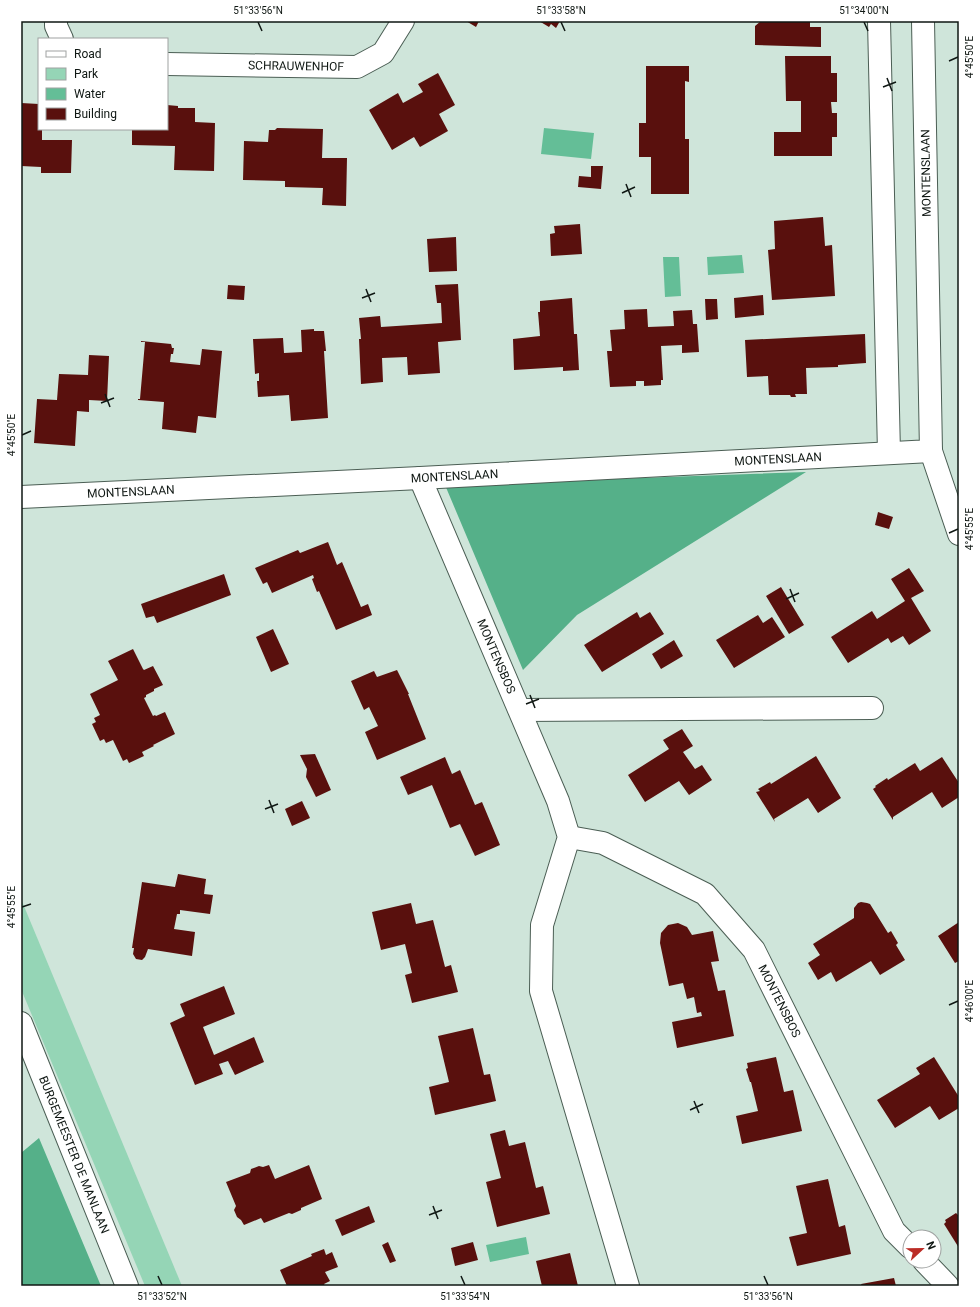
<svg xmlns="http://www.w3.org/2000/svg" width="980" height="1307" font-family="Roboto,sans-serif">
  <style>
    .green { fill: #95d5b6 }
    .forest { fill: #55b089 }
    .water { fill: #64be97 }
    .building { fill: #59100d }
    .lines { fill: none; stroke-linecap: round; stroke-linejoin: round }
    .minor-casing { stroke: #4b5e54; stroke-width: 24 }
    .minor { stroke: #fff; stroke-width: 22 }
    .ticks { fill: none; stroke: #0f1713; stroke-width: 1.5 }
    .labels { text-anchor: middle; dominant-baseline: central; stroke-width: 4; stroke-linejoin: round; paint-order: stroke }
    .street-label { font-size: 12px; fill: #0f1713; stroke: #fff }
    .neatline { fill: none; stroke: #0f1713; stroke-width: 1.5 }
    .ticks-label { font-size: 10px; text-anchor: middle; fill: #0f1713 }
  </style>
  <rect width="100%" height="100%" fill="#cfe5da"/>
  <!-- green -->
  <path class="green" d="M 21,899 L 182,1286 L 145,1286 L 21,989 Z"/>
  <!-- forest -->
  <path class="forest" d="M 806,472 L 577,615 L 523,670 L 445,485 Z
    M 39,1138 L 101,1286 L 21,1286 L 21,1153 Z"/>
  <!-- water -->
  <path class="water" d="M 544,128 L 594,133 L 591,159 L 541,154 Z
    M 742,255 L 744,273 L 708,275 L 707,257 Z
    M 663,257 L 679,257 L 681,296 L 665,297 Z
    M 526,1237 L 529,1254 L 490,1262 L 486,1245 Z"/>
  <!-- building -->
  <path class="building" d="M 466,21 L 479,21 L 476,27 Z
    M 539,21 L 560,21 L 556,28 L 551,24 L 549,27 Z
    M 761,21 L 810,21 L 810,27 L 821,27 L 821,47 L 755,45 L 755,26 Z
    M 785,56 L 831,56 L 831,73 L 837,73 L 837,102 L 831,102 L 832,113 L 837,113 L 837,137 L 832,137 L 832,156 L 774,156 L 774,132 L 801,132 L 801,101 L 786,101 Z
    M 646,66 L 689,66 L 689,82 L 685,81 L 685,139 L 689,139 L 689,194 L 651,194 L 651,157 L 639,157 L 639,123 L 646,123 Z
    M 438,73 L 455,105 L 439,114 L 448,131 L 420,147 L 414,137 L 392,150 L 369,110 L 398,93 L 403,103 L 423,92 L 418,84 Z
    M 21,103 L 39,104 L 39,129 L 42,129 L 42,140 L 72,140 L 71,173 L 41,173 L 41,167 L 21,166 Z
    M 167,105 L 178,106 L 178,108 L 195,108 L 195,122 L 215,123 L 214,171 L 174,170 L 175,146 L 132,145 L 132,129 L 167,129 Z
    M 277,128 L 323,129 L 322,158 L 347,158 L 346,206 L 322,205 L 323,188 L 285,187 L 285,181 L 243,180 L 244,141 L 268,142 L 269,130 L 275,130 Z
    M 591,166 L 603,166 L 601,189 L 578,187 L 579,176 L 591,177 Z
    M 823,217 L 825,246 L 832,245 L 835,296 L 772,300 L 768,250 L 775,249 L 774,221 Z
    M 580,224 L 582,254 L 551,256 L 550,234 L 555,233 L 554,226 Z
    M 456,237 L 457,271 L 429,272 L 427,239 Z
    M 458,284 L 461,340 L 438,342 L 440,373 L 408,375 L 407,357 L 382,358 L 383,382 L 361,384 L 359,339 L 361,339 L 359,318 L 380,316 L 381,327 L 442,323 L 441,303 L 437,303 L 435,285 Z
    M 228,285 L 245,286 L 244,300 L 227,299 Z
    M 763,295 L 764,315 L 735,318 L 734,298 Z
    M 572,298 L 574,334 L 577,334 L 579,370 L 563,371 L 563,367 L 514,370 L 513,339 L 540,336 L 538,312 L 540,312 L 540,301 Z
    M 705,299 L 717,299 L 718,319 L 706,320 Z
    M 647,309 L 648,327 L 674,326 L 673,311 L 692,310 L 693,324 L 697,324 L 699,352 L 682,353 L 682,345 L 661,346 L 663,380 L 661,380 L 661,385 L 644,386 L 644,381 L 636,381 L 636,386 L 610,387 L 607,351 L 612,351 L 610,330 L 625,329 L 624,310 Z
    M 314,329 L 314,331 L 324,331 L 326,351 L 324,351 L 328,418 L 291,421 L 289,395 L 258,397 L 257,381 L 259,381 L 259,373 L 255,374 L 253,339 L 283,338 L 284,353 L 302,352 L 301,330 Z
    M 865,334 L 866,363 L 838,365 L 838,367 L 806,368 L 807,394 L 795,394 L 796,397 L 791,397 L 790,395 L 769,395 L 768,376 L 747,377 L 745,340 Z
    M 141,341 L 171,344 L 172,348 L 174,348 L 173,354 L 171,354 L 170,362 L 200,365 L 202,349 L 222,351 L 216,418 L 198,416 L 196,433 L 162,429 L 164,402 L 138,400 L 138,399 L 140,399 L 145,342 L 141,342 Z
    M 89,355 L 109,356 L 107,401 L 89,400 L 89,412 L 77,411 L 75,446 L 34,443 L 37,399 L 57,400 L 59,374 L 88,375 Z
    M 878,512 L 893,517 L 889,529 L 875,525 Z
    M 328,542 L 337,565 L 342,562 L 361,607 L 368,604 L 372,615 L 336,630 L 319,591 L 317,592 L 312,579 L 314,578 L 313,575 L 272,593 L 267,582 L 263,584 L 255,568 L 298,550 L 300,553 Z
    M 909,568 L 924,591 L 911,598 L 931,631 L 909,645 L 903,636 L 891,643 L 888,638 L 848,663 L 831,637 L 872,611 L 877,619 L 905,601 L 891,579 Z
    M 224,574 L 231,595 L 157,623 L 154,616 L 146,618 L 141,604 Z
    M 781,587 L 804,625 L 789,634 L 766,596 Z
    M 637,612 L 640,618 L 650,612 L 664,634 L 602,672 L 584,645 Z
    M 758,615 L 763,623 L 772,617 L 785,637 L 734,668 L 716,640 Z
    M 273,629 L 289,664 L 271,672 L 256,637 Z
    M 674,640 L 683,656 L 661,669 L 652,654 Z
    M 133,649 L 143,669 L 144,670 L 153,666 L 163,685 L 154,689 L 154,691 L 146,695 L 146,697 L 144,698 L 153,716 L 155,715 L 156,716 L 165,712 L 175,734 L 153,745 L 154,746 L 142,752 L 144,756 L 129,763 L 127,759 L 123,761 L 113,740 L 106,743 L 104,739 L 100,741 L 92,724 L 96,722 L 94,718 L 100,715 L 90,694 L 118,680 L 108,661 Z
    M 397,670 L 409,694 L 408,694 L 426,739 L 377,760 L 365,732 L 378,726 L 369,707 L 364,710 L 351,681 L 374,671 L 377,677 Z
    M 682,729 L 693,746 L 683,752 L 695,769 L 702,765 L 712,780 L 689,795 L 679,781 L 645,802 L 628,775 L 669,749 L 663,740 Z
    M 315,754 L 331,790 L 316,797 L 306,777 L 307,769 L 300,755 Z
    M 816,756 L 841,798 L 818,813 L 808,798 L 774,819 L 775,822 L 756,792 L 760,791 L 758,789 L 770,782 L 771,784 Z
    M 445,757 L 452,774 L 460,770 L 475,805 L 482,802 L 500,845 L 475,856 L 460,824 L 450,828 L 432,785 L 408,795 L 400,777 Z
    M 942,757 L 959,783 L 959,797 L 942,808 L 932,792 L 893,817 L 893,820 L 873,789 L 876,787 L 875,786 L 887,778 L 888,780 L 915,763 L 920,771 Z
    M 302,801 L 310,818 L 292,826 L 285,809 Z
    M 178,874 L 206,879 L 204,894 L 213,895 L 210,914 L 180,910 L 180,914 L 177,914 L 174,929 L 195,932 L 192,956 L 148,949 L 145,957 L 142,960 L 136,959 L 133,954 L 134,948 L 132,948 L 142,882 L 175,887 Z
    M 861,902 L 867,903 L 870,904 L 888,933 L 891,931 L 898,943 L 896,945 L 905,960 L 880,975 L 871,961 L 836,982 L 831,972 L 818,980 L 808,963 L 820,955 L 813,944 L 854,918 L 854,908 L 858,903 Z
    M 411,903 L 416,924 L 433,920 L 445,967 L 451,965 L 458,992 L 412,1003 L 405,975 L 412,973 L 405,944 L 381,950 L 372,912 Z
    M 959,922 L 959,961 L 955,963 L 938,936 Z
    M 678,923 L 687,927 L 692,935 L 713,931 L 719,961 L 711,962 L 718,991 L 725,990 L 734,1036 L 677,1048 L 672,1022 L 702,1016 L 701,1012 L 697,1013 L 694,997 L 687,999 L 683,983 L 669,986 L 660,943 L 661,933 L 668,925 Z
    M 224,986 L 235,1014 L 203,1027 L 214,1055 L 254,1037 L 264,1062 L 235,1075 L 228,1061 L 219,1064 L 223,1074 L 195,1085 L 170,1023 L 185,1016 L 180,1004 Z
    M 473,1028 L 484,1075 L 490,1074 L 496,1101 L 435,1115 L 429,1087 L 449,1082 L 438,1036 Z
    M 776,1057 L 784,1092 L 793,1090 L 802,1131 L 742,1144 L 736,1116 L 758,1111 L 751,1082 L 750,1082 L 746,1069 L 748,1068 L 747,1063 Z
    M 934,1057 L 959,1097 L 959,1108 L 939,1120 L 930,1106 L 895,1128 L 877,1100 L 920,1074 L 916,1068 Z
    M 505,1130 L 509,1146 L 525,1142 L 536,1188 L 543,1186 L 550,1214 L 497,1227 L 486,1182 L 501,1178 L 490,1134 Z
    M 269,1165 L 275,1179 L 309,1165 L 322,1199 L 301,1208 L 301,1210 L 292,1214 L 289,1213 L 264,1223 L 261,1218 L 244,1225 L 241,1220 L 237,1217 L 234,1210 L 236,1206 L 226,1182 L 250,1173 L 251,1169 L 259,1166 L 263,1167 Z
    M 828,1179 L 839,1227 L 845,1225 L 851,1254 L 797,1266 L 789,1237 L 807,1233 L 796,1186 Z
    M 369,1206 L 375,1222 L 342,1236 L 335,1220 Z
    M 956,1213 L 958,1215 L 959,1214 L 959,1248 L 944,1224 L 946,1222 L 945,1220 Z
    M 388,1242 L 396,1261 L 390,1263 L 382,1245 Z
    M 473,1242 L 478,1260 L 455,1266 L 451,1248 Z
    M 324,1249 L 326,1255 L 332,1252 L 338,1267 L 325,1272 L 330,1281 L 324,1284 L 325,1286 L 287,1286 L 280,1270 L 312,1256 L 311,1254 Z
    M 570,1253 L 578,1286 L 542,1286 L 536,1261 Z
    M 894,1278 L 896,1286 L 862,1286 L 861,1284 Z"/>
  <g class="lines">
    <!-- minor casing -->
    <g class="minor-casing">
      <g id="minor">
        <path d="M 56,21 L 56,26 L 62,39"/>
        <path d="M 879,21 L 889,453"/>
        <path id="s1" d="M 167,64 L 357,67 L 383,53 L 403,21"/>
        <path d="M 931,451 L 959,534"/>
        <path id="s2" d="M 420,478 L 558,801 L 569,837 L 542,925 L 541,991 L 628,1286"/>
        <path id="s3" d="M 21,497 L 420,478 L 931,451 L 923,21"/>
        <path d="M 520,710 L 872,708"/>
        <path id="s4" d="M 569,837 L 603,843 L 705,894 L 754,950 L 894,1231 L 910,1247"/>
        <path id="s5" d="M 21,1023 L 127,1286"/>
        <path d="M 924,1261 L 948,1286"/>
      </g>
    </g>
    <!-- minor -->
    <use href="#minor" class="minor"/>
  </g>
  <!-- ticks -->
  <path class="ticks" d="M 258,22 L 262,31M 561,22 L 565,31M 864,22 L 868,31M 949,61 L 958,57M 887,78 L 892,91M 883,87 L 896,82M 626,184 L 631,197M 622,193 L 635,187M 366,289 L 371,302M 362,298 L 375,293M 105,394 L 110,407M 101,403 L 114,398M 22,435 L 31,431M 949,533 L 958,529M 790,589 L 795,602M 786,599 L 799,593M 530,695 L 535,708M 526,704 L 539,699M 269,800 L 274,813M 265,809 L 278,804M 22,907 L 31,904M 949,1005 L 958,1001M 694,1101 L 699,1113M 690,1110 L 703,1104M 433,1206 L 438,1219M 429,1215 L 442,1210M 158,1276 L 162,1285M 461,1276 L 465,1285M 764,1276 L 768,1285"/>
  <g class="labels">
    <!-- street labels -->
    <g class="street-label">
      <text stroke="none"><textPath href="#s1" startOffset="129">SCHRAUWENHOF</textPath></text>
      <text transform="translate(926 173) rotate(-91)">MONTENSLAAN</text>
      <text stroke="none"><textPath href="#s3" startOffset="758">MONTENSLAAN</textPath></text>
      <text stroke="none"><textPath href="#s3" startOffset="434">MONTENSLAAN</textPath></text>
      <text stroke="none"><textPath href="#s3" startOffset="110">MONTENSLAAN</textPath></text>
      <text stroke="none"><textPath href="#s2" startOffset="194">MONTENSBOS</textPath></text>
      <text stroke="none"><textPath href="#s4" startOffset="280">MONTENSBOS</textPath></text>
      <text stroke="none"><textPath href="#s5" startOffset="142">BURGEMEESTER DE MANLAAN</textPath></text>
    </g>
  </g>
  <!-- border -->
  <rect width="980" height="1307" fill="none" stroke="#ffffff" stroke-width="44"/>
  <!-- legend -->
  <rect x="38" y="38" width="130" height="92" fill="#ffffff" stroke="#9fa2a1"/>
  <rect x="46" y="51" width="20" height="6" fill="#ffffff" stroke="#9fa2a1"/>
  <text x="74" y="58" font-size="12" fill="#0f1713">Road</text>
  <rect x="46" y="68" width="20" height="12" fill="#95d5b6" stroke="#9fa2a1"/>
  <text x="74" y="78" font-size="12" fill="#0f1713">Park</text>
  <rect x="46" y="88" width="20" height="12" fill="#64be97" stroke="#9fa2a1"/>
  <text x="74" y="98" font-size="12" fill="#0f1713">Water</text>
  <rect x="46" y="108" width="20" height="12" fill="#59100d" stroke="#9fa2a1"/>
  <text x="74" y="118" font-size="12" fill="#0f1713">Building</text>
  <!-- north arrow -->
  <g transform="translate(922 1249) rotate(68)"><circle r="19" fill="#ffffff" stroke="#9fa2a1"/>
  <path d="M0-3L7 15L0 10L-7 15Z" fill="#bb2c26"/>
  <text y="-6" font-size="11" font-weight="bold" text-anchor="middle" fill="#0f1713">N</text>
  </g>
  <rect x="22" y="22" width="936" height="1263" class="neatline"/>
  <g class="ticks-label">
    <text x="258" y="14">51°33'56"N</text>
    <text x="561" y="14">51°33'58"N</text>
    <text x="864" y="14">51°34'00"N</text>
    <text transform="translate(969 57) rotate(-90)" y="4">4°45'50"E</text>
    <text transform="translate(11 435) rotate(-90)" y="4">4°45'50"E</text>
    <text transform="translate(969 529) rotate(-90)" y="4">4°45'55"E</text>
    <text transform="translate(11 907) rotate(-90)" y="4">4°45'55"E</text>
    <text transform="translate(969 1001) rotate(-90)" y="4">4°46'00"E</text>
    <text x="162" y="1300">51°33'52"N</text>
    <text x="465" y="1300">51°33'54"N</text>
    <text x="768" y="1300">51°33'56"N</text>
  </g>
</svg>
